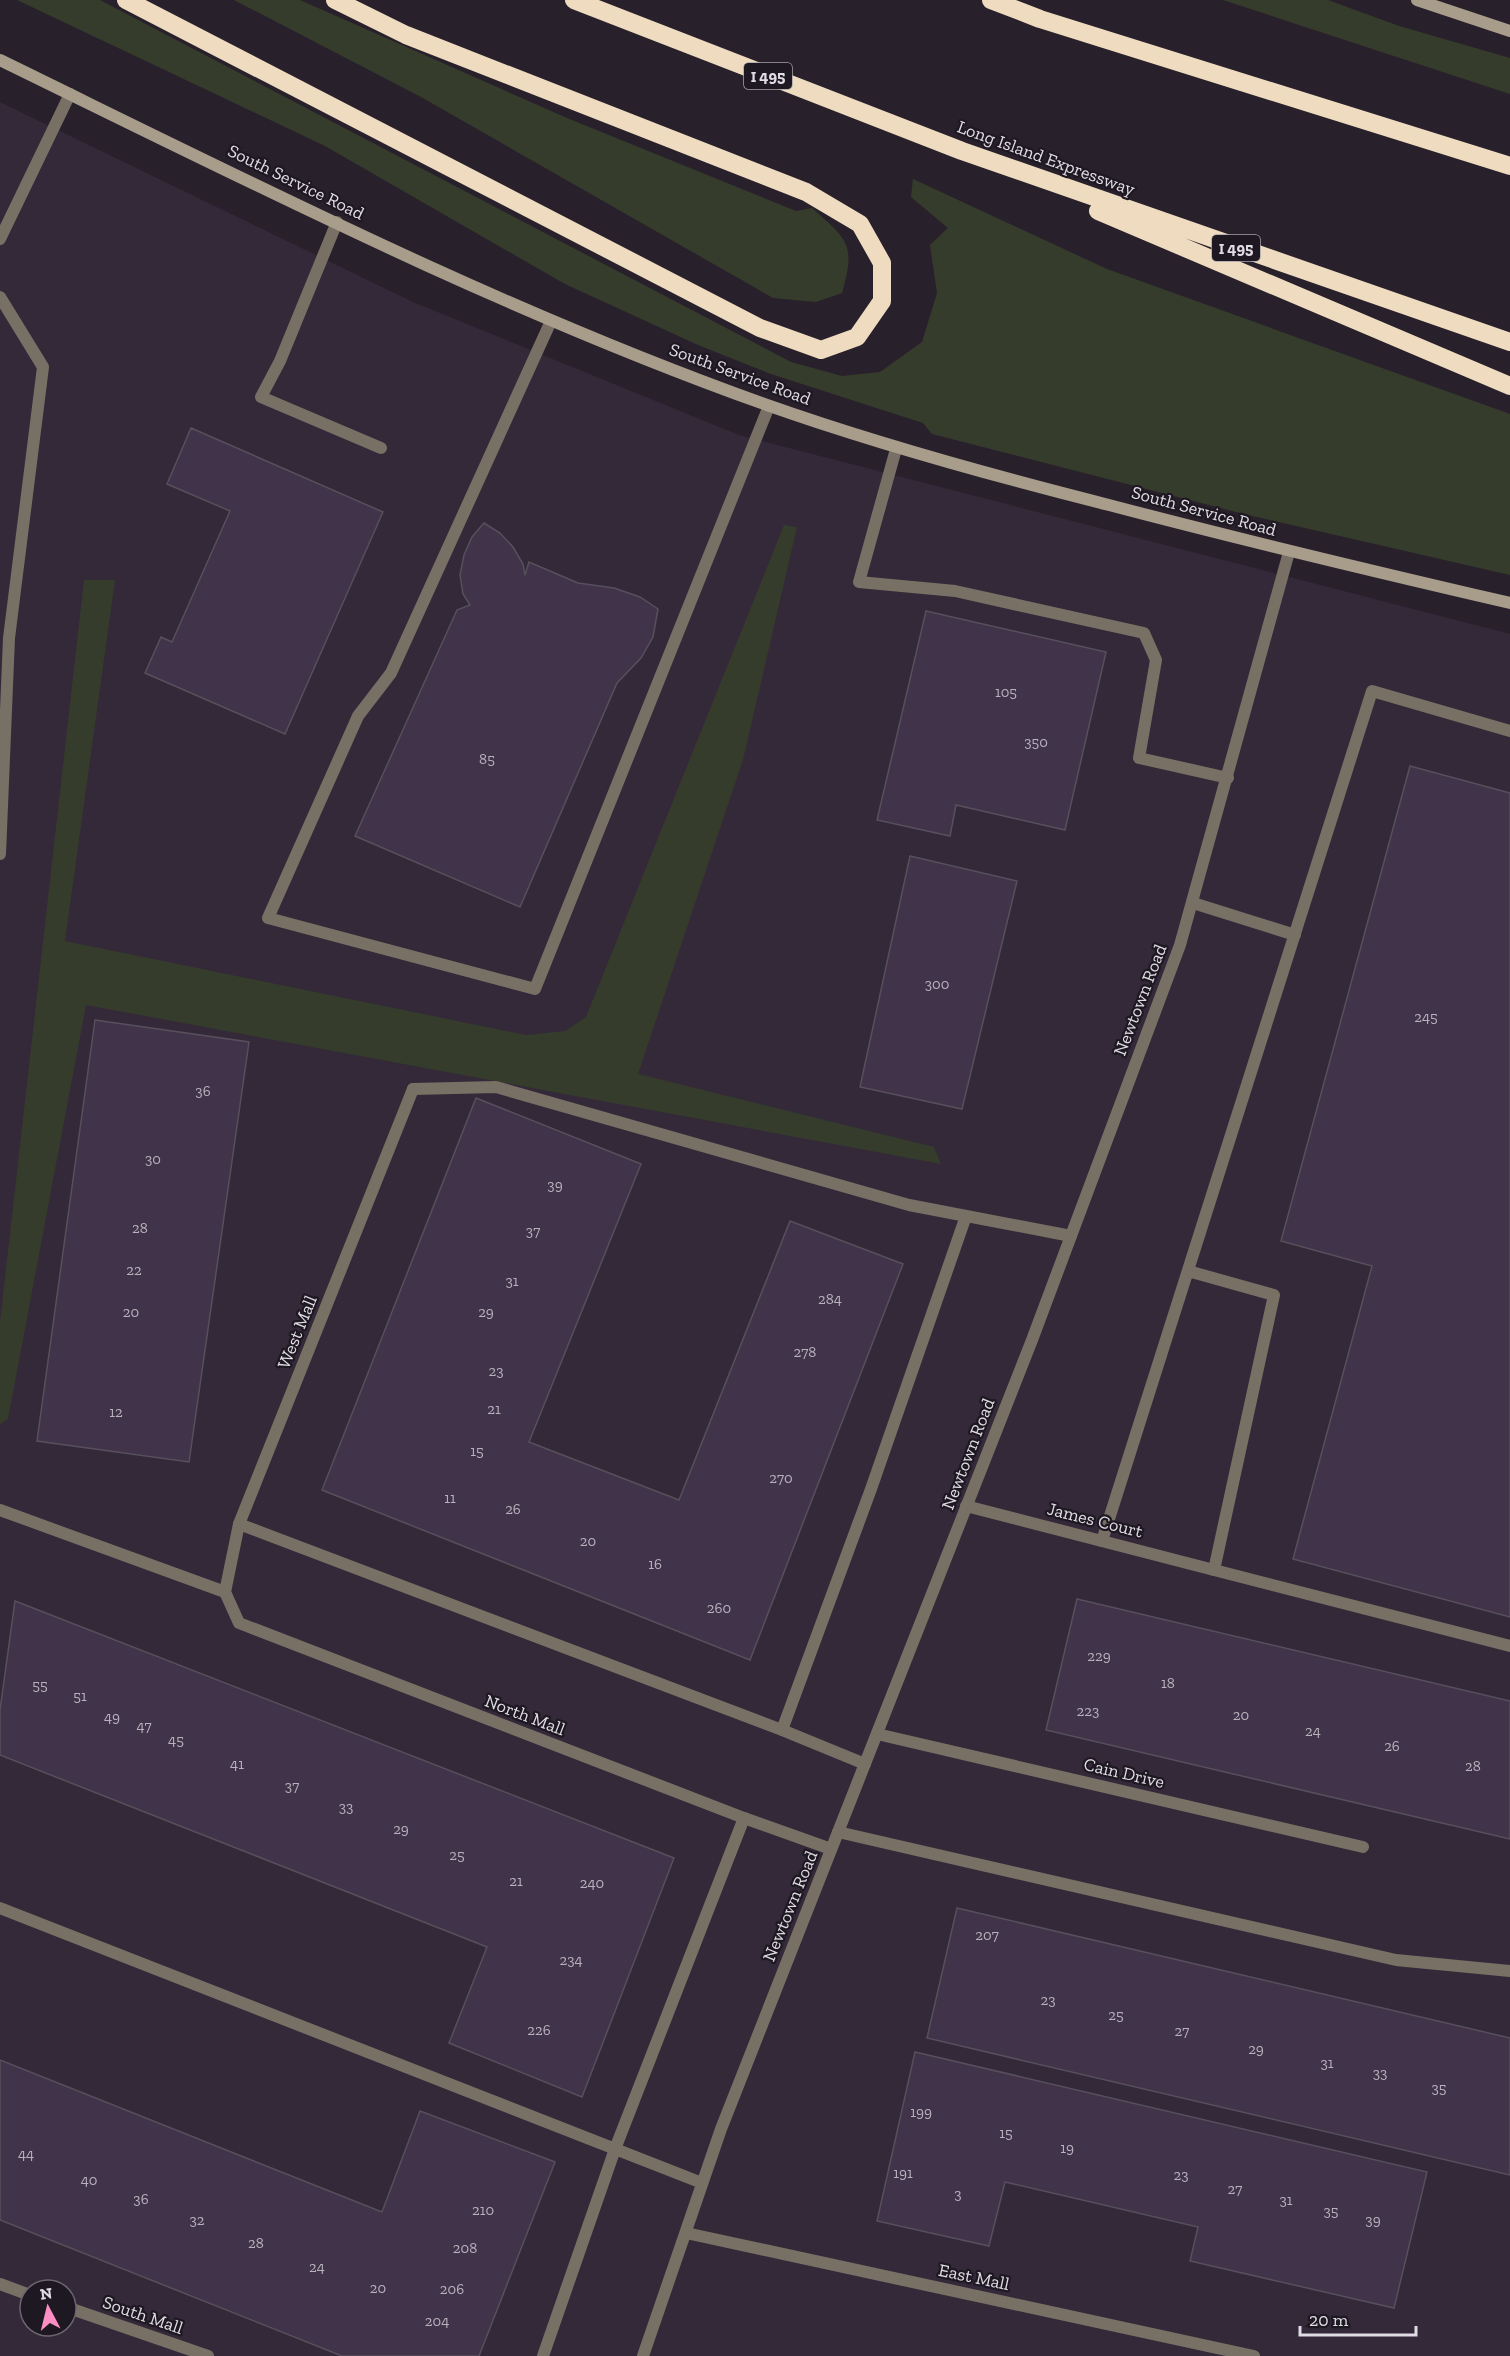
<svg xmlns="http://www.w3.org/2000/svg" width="1510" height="2356" font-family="'Zilla Slab',serif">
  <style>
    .built { fill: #332938; fill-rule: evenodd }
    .green { fill: #363c2c }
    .building { fill: #41334a; stroke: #57505c; stroke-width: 1.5 }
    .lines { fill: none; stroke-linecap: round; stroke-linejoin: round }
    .service { stroke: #787065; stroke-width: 12 }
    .minor { stroke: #787065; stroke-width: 12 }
    .tertiary { stroke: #787065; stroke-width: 12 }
    .secondary { stroke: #a89c8a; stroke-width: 12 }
    .motorway { stroke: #efdcc0; stroke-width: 18 }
    .labels { text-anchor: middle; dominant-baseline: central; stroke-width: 4.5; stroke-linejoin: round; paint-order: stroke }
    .number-label { font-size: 15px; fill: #b8b2bd }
    .shield { fill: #1e1822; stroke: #a6a1a9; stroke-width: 1.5 }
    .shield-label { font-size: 16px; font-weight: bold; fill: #e0dce3 }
    .street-label { font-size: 18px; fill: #e0dce3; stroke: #1e1822 }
  </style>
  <rect width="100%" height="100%" fill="#28212c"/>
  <!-- built -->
  <path class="built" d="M 0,102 L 413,302 L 739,435 L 1510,634 L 1510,2356 L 0,2356 ZM 30,2290 L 66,2290 L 66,2326 L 30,2326 Z"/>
  <!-- green -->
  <path class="green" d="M 17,0 L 100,0 L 791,362 L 842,376 L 880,372 L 922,342 L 937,293 L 930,245 L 948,228 L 911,197 L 913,179 L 1107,269 L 1510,414 L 1510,575 L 1244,514 L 932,434 L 923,423 L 771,374 L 698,345 L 565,284 L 325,146 Z
    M 234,0 L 300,0 L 567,118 L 796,211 L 812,208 C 848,240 856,244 842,293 L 816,302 L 773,298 L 421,97 Z
    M 1223,0 L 1328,0 L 1399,26 L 1510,58 L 1510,94 Z
    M 784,525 L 797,527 L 743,760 L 638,1074 L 934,1147 L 941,1164 L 86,1005 L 8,1419 L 0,1424 L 0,1322 L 84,580 L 115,580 L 65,941 L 526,1035 L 565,1031 L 586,1017 Z"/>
  <!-- building -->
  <path class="building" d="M 191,428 L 383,512 L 285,734 L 145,673 L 161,637 L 172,642 L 230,511 L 167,484 Z
    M 484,523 L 500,533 L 513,547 L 523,564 L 525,575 L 529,562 L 578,583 L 614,588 L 640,597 L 658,609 L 653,637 L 641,658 L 617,683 L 520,907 L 355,836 L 457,610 L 470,605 L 463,594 L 460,575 L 464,555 L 472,537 Z
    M 926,611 L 1106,652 L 1065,830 L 956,805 L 950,836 L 877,820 Z
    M 1410,766 L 1510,793 L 1510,1617 L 1293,1559 L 1372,1266 L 1281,1241 Z
    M 910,856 L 1017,881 L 962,1109 L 860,1087 Z
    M 95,1020 L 249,1042 L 189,1462 L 37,1441 Z
    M 476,1098 L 641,1164 L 529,1442 L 679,1500 L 790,1221 L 903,1264 L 750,1660 L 322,1490 Z
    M 1077,1599 L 1510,1701 L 1510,1839 L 1046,1730 Z
    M 15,1601 L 674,1858 L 582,2097 L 449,2043 L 487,1947 L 0,1755 L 0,1710 Z
    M 957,1908 L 1510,2038 L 1510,2175 L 927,2038 Z
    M 915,2052 L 1427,2172 L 1394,2308 L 1190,2261 L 1198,2227 L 1005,2182 L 989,2246 L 877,2221 Z
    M 0,2060 L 382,2212 L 420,2111 L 555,2162 L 479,2356 L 342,2356 L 0,2220 Z"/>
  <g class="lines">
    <!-- service -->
    <path class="service" d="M 337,222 L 280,361 L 261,397 L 381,448
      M 0,239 L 70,94
      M 0,297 L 43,367 L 9,638 L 0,854
      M 551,321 L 391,673 L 358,716 L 268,918 L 535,989 L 769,406
      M 896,449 L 859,582 L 955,591 L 1144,633 L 1156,660 L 1139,758 L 1228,778
      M 1193,903 L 1295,935
      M 413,1089 L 496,1087 L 909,1205 L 1071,1236
      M 1188,1271 L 1274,1295 L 1214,1570 L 1510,1646
      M 0,1510 L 225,1592
      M 239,1524 L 782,1730 L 865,1764
      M 1102,1541 L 1372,691 L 1510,731
      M 782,1730 L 871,1489 L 966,1216
      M 838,1832 L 1396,1960 L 1510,1971
      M 0,1908 L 702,2183
      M 543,2356 L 615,2149 L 744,1818"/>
    <!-- minor -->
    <path class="minor" d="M 413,1089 L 239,1524 L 225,1592 L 239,1623 L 744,1818 L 831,1849
      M 966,1506 L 1214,1570
      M 877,1734 L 1363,1847
      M 686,2233 L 1254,2356
      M 0,2284 L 30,2295
      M 66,2307 L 208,2356"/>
    <!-- tertiary -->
    <path class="tertiary" d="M 643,2356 L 721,2129 L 1032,1340 L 1180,945 L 1289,552"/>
    <!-- secondary -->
    <path class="secondary" d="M 1417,0 L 1510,31
      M 0,60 C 252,183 503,311 767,405 C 880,445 994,476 1109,505 C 1242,540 1376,572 1510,603"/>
    <!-- motorway -->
    <path class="motorway" d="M 126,0 L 760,328 L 821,350 L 857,337 L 882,301 L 882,263 L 860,224 L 806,192 L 406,35 L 335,0
      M 574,0 L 962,151 L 1510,342
      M 991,0 L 1040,19 L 1510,166
      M 1098,211 L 1510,386"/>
  </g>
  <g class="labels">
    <!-- number labels -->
    <g class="number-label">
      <text x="1006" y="692">105</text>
      <text x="1036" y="742">350</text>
      <text x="487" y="759">85</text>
      <text x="937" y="984">300</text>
      <text x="1426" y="1017">245</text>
      <text x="203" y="1091">36</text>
      <text x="153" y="1159">30</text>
      <text x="555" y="1185">39</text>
      <text x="140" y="1228">28</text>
      <text x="533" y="1231">37</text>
      <text x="134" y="1270">22</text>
      <text x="512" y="1281">31</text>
      <text x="830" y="1299">284</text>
      <text x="131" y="1312">20</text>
      <text x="486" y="1312">29</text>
      <text x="805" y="1352">278</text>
      <text x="496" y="1371">23</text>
      <text x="494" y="1409">21</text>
      <text x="116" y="1412">12</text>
      <text x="477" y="1451">15</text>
      <text x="781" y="1478">270</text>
      <text x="450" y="1498">11</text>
      <text x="513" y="1509">26</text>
      <text x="588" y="1541">20</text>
      <text x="655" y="1564">16</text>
      <text x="719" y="1608">260</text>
      <text x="1099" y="1656">229</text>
      <text x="1168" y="1683">18</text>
      <text x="40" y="1685">55</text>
      <text x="80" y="1696">51</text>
      <text x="1088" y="1711">223</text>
      <text x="1241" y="1715">20</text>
      <text x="112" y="1717">49</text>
      <text x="144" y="1726">47</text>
      <text x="1313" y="1731">24</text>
      <text x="176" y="1740">45</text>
      <text x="1392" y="1746">26</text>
      <text x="237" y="1764">41</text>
      <text x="1473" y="1766">28</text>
      <text x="292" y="1786">37</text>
      <text x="346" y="1807">33</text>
      <text x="401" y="1829">29</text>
      <text x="457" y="1855">25</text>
      <text x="516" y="1881">21</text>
      <text x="592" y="1883">240</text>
      <text x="987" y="1935">207</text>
      <text x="571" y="1960">234</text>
      <text x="1048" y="2000">23</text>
      <text x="1116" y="2015">25</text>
      <text x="539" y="2030">226</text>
      <text x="1182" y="2031">27</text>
      <text x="1256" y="2049">29</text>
      <text x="1327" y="2063">31</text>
      <text x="1380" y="2073">33</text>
      <text x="1439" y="2088">35</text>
      <text x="921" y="2112">199</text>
      <text x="1006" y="2133">15</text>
      <text x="1067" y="2148">19</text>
      <text x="26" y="2154">44</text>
      <text x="903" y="2173">191</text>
      <text x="1181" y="2175">23</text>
      <text x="89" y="2180">40</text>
      <text x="1235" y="2189">27</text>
      <text x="958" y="2194">3</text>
      <text x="141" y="2199">36</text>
      <text x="1286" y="2200">31</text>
      <text x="483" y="2210">210</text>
      <text x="1331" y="2211">35</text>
      <text x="197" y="2220">32</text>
      <text x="1373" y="2220">39</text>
      <text x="256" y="2243">28</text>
      <text x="465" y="2248">208</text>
      <text x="317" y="2267">24</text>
      <text x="378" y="2288">20</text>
      <text x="452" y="2289">206</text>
      <text x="437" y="2321">204</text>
    </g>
    <!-- shield labels -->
    <g class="shield">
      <rect x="744" y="63" width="48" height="26" rx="4.5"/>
      <rect x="1212" y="235" width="48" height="26" rx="4.5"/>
    </g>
    <g class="shield-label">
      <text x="768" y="76">I 495</text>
      <text x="1236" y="248">I 495</text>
    </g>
    <!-- street labels -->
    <g class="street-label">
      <text transform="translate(1046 158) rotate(20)">Long Island Expressway</text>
      <text transform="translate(296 182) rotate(26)">South Service Road</text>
      <text transform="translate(740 374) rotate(20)">South Service Road</text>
      <text transform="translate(1204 511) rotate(15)">South Service Road</text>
      <text transform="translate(1140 1000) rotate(-69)">Newtown Road</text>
      <text transform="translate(297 1332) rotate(-68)">West Mall</text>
      <text transform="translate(968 1454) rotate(-69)">Newtown Road</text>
      <text transform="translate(1095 1520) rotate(14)">James Court</text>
      <text transform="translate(525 1715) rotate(21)">North Mall</text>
      <text transform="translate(1124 1773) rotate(13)">Cain Drive</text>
      <text transform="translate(790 1906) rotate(-68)">Newtown Road</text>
      <text transform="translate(974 2277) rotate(12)">East Mall</text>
      <text transform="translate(143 2315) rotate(19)">South Mall</text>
    </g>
  </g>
  <!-- north arrow -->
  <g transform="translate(48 2308) rotate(353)"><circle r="28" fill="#1e1822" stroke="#6c666f" stroke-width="1.5"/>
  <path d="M0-4.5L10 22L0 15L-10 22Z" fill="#fb8fc4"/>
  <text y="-9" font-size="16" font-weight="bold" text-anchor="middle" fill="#e0dce3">N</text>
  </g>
  <!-- scale -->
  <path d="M1300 2326v9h116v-9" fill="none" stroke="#e0dce3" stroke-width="3"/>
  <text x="1309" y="2326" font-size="18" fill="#e0dce3" stroke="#1e1822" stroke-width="4.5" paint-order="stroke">20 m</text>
</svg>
